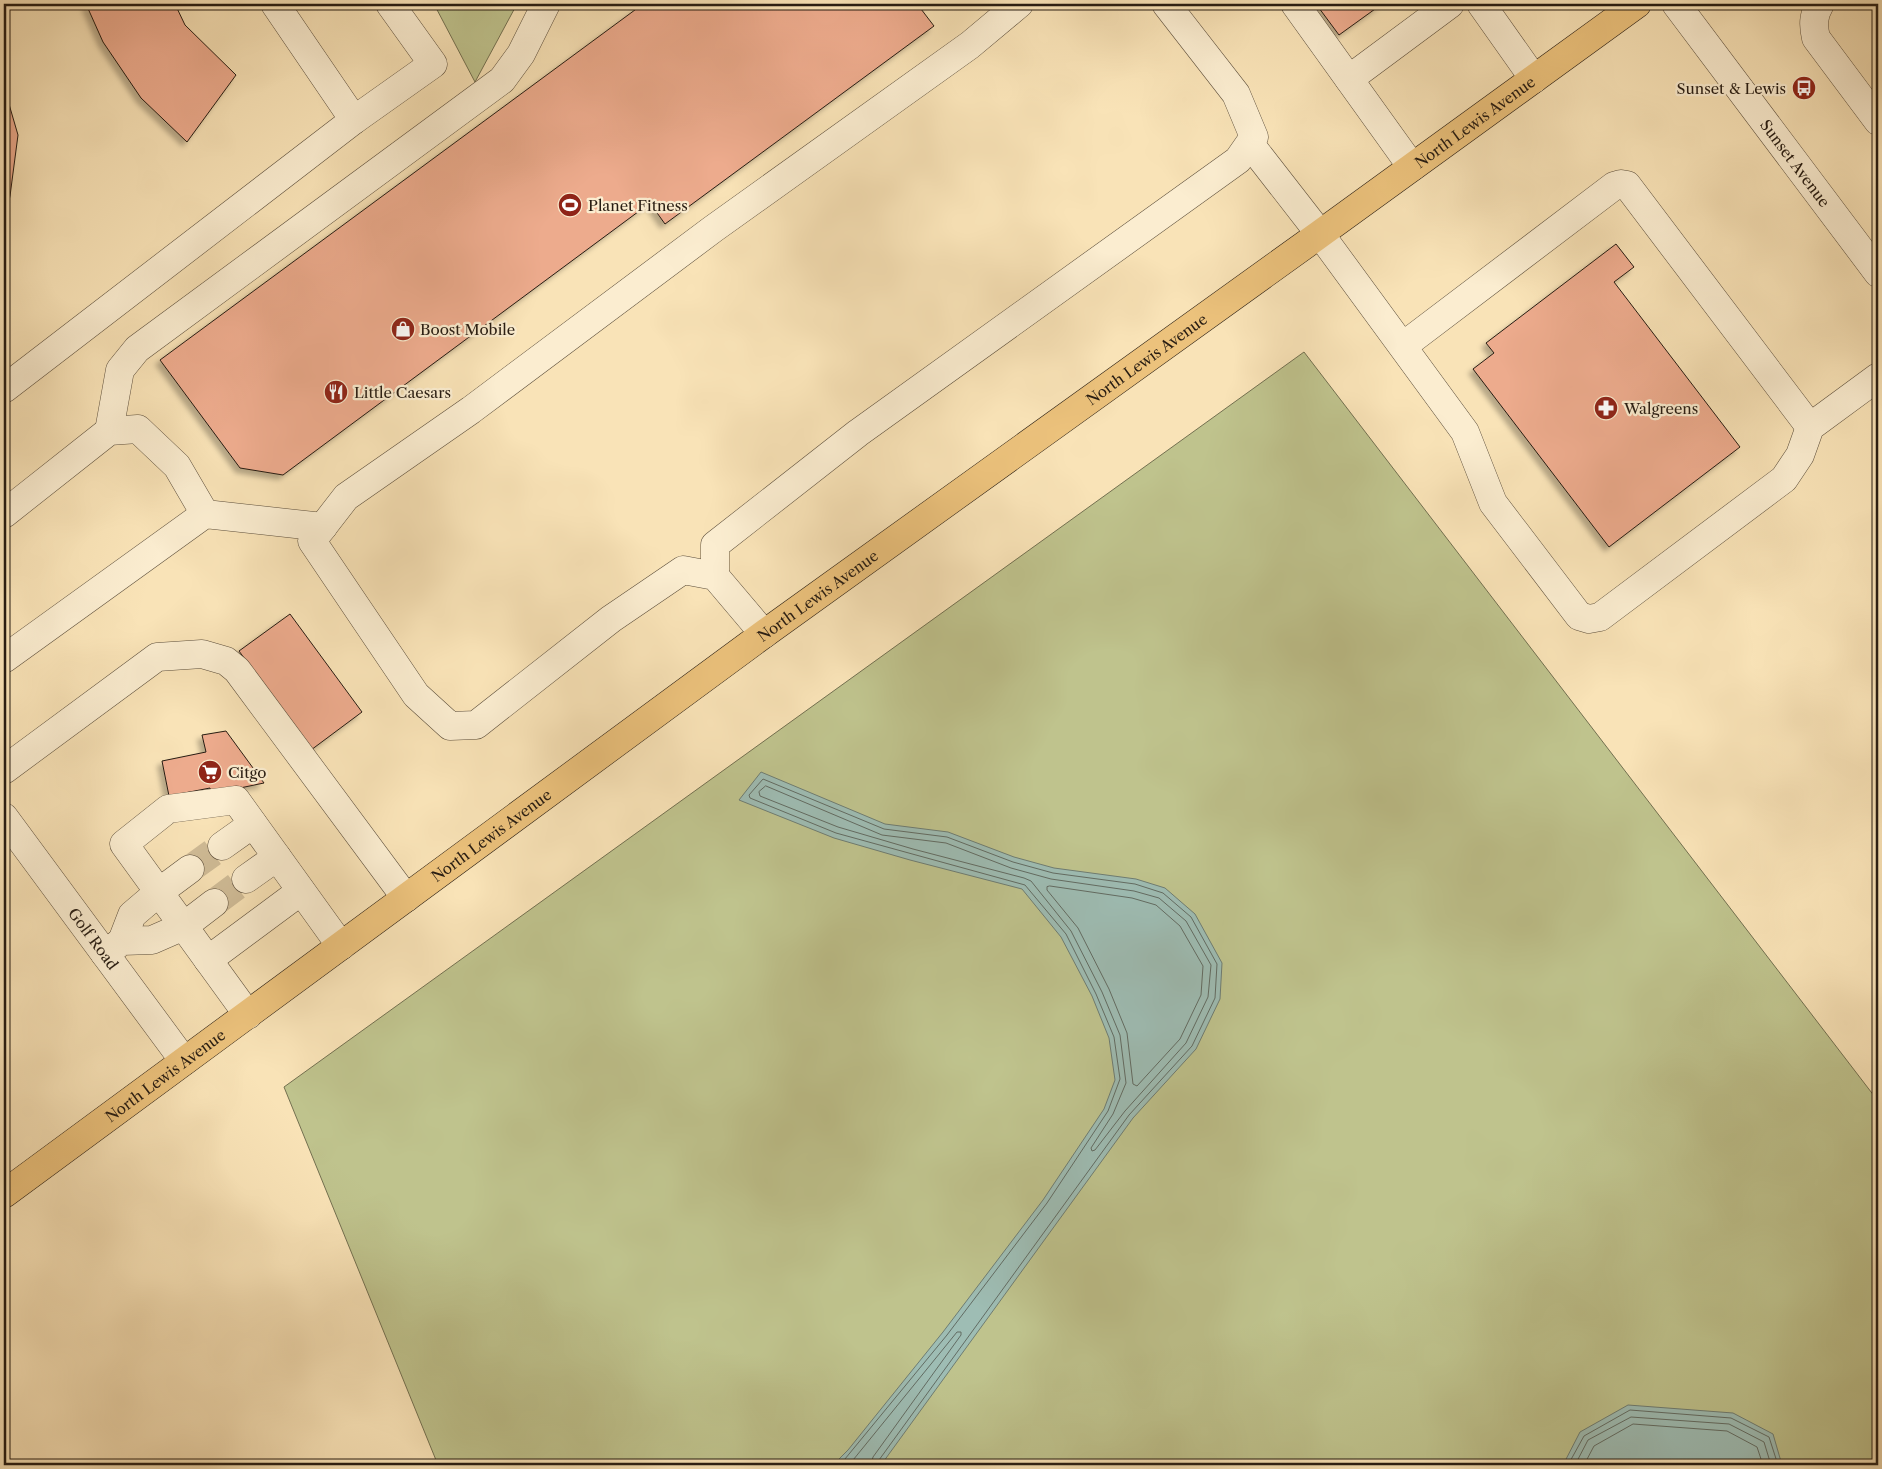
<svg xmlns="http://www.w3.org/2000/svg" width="1882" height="1469" font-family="'Libre Caslon Text',serif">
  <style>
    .green { fill: #bfc38d; stroke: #737050 }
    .water { fill: #9ebdb4; stroke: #6e7d73 }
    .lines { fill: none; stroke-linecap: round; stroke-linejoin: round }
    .shore { stroke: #626c63; stroke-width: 1 }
    .building { fill: #edab8d; stroke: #271c12; filter: url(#shadow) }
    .minor-tunnel { stroke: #cfbb96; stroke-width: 28; stroke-dasharray: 28 14; stroke-linecap: butt }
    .minor-casing { stroke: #5c4e3b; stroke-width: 29 }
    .major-casing { stroke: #271c12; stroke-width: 29 }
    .minor { stroke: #fbedd0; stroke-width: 28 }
    .major { stroke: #ecc27c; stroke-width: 28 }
    .labels { text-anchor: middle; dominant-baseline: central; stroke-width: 4.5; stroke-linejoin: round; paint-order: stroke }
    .poi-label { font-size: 15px; fill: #271c12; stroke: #fbedd0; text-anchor: start }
    .street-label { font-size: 15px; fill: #271c12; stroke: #fbedd0 }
  </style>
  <defs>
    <filter id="shadow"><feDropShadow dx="-4.5" dy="4.5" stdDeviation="2.5" flood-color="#0004"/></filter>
  </defs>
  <rect width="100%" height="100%" fill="#f9e3b7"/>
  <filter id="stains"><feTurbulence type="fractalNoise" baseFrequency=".004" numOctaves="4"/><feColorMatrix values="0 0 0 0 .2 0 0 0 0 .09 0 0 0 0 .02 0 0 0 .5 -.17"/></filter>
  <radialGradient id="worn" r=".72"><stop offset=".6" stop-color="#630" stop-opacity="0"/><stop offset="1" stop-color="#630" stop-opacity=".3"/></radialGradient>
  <!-- green -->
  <path class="green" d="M 434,4 L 517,4 L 475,82 Z
    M 1304,352 L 1878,1101 L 1878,1465 L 438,1465 L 284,1087 Z"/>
  <!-- water -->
  <path class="water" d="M 761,772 L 885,824 L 948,832 L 1014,857 L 1054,868 L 1136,879 L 1165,888 L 1195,914 L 1222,963 L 1220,999 L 1196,1049 L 1133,1118 L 881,1465 L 833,1465 L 848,1450 L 943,1332 L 1043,1200 L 1104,1109 L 1115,1080 L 1109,1038 L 1092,996 L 1061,937 L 1022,889 L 910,860 L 834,838 L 739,800 Z
    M 1628,1405 L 1733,1413 L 1773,1434 L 1782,1465 L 1563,1465 L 1580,1432 Z"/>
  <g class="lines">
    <!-- shore -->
    <path class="shore" d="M 766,786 L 882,835 L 946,843 L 1011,868 L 1051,879 L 1134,891 L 1159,898 L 1186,921 L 1211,965 L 1208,997 L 1186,1043 L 1125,1111 L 1095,1150 L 1092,1151 L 1091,1148 L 1113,1114 L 1126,1083 L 1120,1035 L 1102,992 L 1071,931 L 1031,881 L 1024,878 L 913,849 L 838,827 L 760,796 L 759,792 Z
      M 1050,886 L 1132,898 L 1156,905 L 1180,926 L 1203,966 L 1201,995 L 1180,1039 L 1137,1086 L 1133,1084 L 1127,1033 L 1109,989 L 1078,928 L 1047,890 L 1047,887 Z
      M 840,1465 L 947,1335 L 1047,1203 L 1108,1111 L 1120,1079 L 1114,1037 L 1096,994 L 1066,934 L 1025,885 L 836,833 L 750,798 L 749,795 L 763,779 L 884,829 L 947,837 L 1013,862 L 1053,873 L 1135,884 L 1163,893 L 1191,917 L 1217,964 L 1215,998 L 1192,1046 L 1129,1115 L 879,1460 L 878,1465
      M 849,1465 L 957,1332 L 961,1332 L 961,1335 L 873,1457 L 871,1465
      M 1568,1465 L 1584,1436 L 1630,1410 L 1731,1418 L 1769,1437 L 1778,1465
      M 1575,1465 L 1588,1440 L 1631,1417 L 1729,1424 L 1764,1442 L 1771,1465
      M 1584,1465 L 1594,1446 L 1633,1424 L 1727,1431 L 1757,1447 L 1763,1465"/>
  </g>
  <!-- building -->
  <path class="building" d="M 86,4 L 175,4 L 185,25 L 236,75 L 187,142 L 141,98 L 103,42 Z
    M 643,4 L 929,4 L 921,9 L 934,26 L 665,224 L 650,203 L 283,475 L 240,468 L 160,360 Z
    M 1316,4 L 1382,4 L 1339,35 Z
    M 4,87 L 18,135 L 10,196 L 4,225 Z
    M 1616,244 L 1634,267 L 1614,282 L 1740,447 L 1609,547 L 1473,369 L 1494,353 L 1486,343 Z
    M 290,614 L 362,712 L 311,750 L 239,651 Z
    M 226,731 L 264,783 L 211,794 L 210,788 L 169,796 L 162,761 L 206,752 L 202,735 Z"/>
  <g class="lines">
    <!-- minor-tunnel -->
    <path class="minor-tunnel" d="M 190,869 L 222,846
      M 214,903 L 246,879"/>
    <!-- minor casing -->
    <g class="minor-casing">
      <g id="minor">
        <path d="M 275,4 L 354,120"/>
        <path d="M 1295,4 L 1412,167"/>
        <path d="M 1481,4 L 1534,79"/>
        <path id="s1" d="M 1676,4 L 1878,273"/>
        <path d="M 1820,4 C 1813,16 1813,25 1816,38 L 1878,121"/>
        <path d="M 1349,79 L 1450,4"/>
        <path d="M 1250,144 L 1320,234 L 1465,432 L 1493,503 L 1579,616 L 1589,619 L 1600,617 L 1784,479 L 1800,455 L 1810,427 L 1878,377"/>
        <path d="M 1403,346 L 1614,186 L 1621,184 L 1627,185 L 1810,427"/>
        <path d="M 4,389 L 354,120 L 433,64 L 390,4"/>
        <path d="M 109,431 L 120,370 L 137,349 L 502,80 L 521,54 L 546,4"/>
        <path d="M 4,514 L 109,431 L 138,429 L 177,466 L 205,514"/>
        <path d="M 715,576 L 715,545 L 858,433 L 1238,160 L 1254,137 L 1236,94 L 1166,4"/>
        <path d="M 764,634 L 715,576 L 683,570 L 611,619 L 476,725 L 450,726 L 416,695 L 312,541 L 346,497 L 471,410 L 713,229 L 970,45 L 1019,4"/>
        <path d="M 4,659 L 205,514 L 323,527"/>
        <path d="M 4,770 L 157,657 L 202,654 L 226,661 L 237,670 L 406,898"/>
        <path id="s2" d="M 4,817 L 184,1061"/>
        <path d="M 222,846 L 253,824"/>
        <path d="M 246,879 L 277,857"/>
        <path d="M 122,941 L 132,915 L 159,892 L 190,869"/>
        <path d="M 105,954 L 122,941 L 152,940 L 184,926 L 214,903"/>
        <path d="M 208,960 L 301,891"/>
        <path d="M 248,1015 L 124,844 L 168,809 L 236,800 L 341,946"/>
      </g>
    </g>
    <!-- major casing -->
    <g class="major-casing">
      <g id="major">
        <path id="s3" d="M 4,1194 L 764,634 L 1320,234 L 1637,4"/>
      </g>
    </g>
    <!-- minor -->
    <use href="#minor" class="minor"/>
    <!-- major -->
    <use href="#major" class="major"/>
  </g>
  <!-- icons -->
  <defs>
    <g id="bus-disc" transform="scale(1.25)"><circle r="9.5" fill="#8f2418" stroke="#fbedd0"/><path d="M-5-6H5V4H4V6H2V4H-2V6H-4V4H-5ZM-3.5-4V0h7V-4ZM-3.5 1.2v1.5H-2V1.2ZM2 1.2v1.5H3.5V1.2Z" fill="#fff"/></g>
    <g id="stadium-disc" transform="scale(1.25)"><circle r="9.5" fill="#8f2418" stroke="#fbedd0"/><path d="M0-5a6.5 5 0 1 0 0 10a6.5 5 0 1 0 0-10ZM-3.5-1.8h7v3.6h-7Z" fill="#fff"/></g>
    <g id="shop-disc" transform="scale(1.25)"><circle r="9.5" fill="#8f2418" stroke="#fbedd0"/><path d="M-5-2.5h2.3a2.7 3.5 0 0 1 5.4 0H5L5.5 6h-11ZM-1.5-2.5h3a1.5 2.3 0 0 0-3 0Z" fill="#fff"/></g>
    <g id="restaurant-disc" transform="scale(1.25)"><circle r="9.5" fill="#8f2418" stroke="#fbedd0"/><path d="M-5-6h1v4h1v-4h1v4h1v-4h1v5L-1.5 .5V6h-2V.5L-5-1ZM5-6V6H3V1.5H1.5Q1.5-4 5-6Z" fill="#fff"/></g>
    <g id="pharmacy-disc" transform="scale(1.25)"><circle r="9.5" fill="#8f2418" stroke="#fbedd0"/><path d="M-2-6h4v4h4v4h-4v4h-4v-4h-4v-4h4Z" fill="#fff"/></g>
    <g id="supermarket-disc" transform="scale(1.25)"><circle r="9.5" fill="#8f2418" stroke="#fbedd0"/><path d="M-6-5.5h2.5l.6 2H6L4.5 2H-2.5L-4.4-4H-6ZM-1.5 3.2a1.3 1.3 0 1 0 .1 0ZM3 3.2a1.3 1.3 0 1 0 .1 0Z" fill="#fff"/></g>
  </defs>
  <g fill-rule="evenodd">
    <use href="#bus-disc" x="1804" y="88"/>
    <use href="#stadium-disc" x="570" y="205"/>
    <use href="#shop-disc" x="403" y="329"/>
    <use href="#restaurant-disc" x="336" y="392"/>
    <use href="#pharmacy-disc" x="1606" y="408"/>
    <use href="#supermarket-disc" x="210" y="772"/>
  </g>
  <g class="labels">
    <!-- poi labels -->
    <g class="poi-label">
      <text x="1786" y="88" text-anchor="end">Sunset &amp; Lewis</text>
      <text x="588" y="205">Planet Fitness</text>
      <text x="420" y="329">Boost Mobile</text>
      <text x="354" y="392">Little Caesars</text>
      <text x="1624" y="408">Walgreens</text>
      <text x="228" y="772">Citgo</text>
    </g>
    <!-- street labels -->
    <g class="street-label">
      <text stroke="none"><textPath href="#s3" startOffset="1820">North Lewis Avenue</textPath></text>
      <text stroke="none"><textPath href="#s1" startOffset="199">Sunset Avenue</textPath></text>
      <text stroke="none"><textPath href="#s3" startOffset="1415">North Lewis Avenue</textPath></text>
      <text stroke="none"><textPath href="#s3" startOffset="1010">North Lewis Avenue</textPath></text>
      <text stroke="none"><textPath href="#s3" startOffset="605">North Lewis Avenue</textPath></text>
      <text stroke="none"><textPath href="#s2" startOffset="151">Golf Road</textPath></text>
      <text stroke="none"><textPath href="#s3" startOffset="200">North Lewis Avenue</textPath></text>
    </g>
  </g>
  <!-- margin -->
  <rect width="1882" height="1469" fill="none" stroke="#f9e3b7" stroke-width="20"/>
  <rect x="5" y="5" width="1872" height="1459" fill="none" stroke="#271c12" stroke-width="2.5"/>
  <rect x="10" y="10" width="1862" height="1449" fill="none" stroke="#271c12"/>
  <rect width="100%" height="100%" filter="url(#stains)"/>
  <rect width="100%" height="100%" fill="url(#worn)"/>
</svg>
